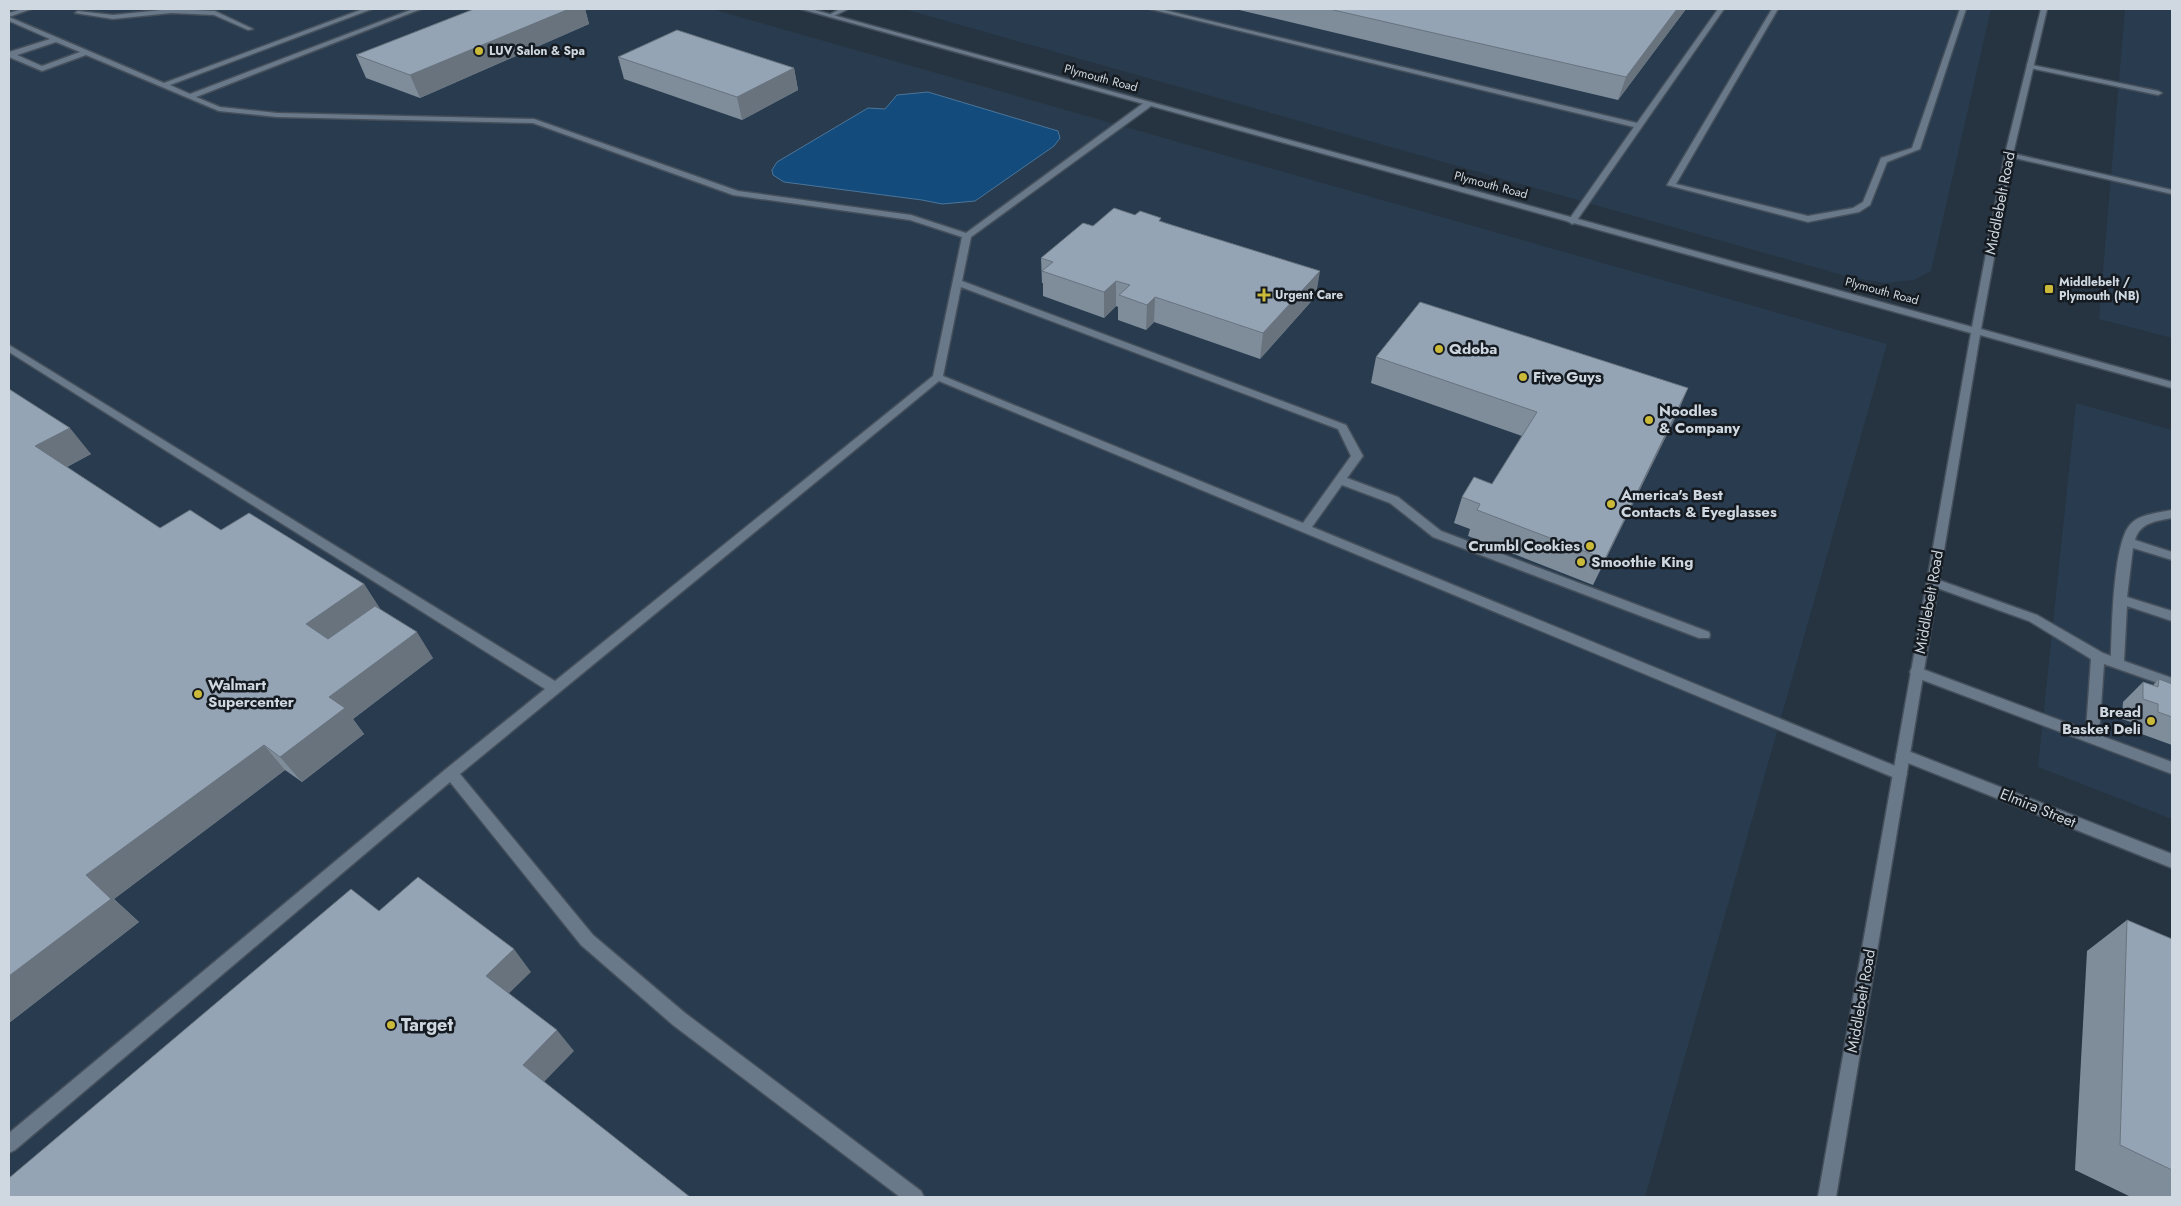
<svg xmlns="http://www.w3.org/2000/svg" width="2181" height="1206" font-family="Jost,sans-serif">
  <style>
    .built { fill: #293b4e }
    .water { fill: #124b7c; stroke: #4b759a }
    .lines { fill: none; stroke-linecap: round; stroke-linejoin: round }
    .lane-casing { stroke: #45505c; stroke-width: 3 }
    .street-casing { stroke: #45505c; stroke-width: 3 }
    .secondary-casing { stroke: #45505c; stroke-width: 3 }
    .lane { fill: #6a7989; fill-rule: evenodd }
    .street { fill: #6a7989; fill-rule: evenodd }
    .secondary { fill: #6a7989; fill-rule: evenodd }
    .wall { fill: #7f8d9b }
    .shaded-wall { fill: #68737e }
    .building { fill: #94a4b4; stroke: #68737e }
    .poi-dot { fill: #cbba39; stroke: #151b21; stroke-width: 2 }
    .labels { text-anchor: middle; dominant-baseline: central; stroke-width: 5; stroke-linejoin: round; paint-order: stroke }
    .far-poi-label { font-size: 12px; font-weight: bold; fill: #cfd8e0; stroke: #151b21; text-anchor: start }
    .far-street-label { font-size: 12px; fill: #cfd8e0; stroke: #151b21 }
    .street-label { font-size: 15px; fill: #cfd8e0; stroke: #151b21 }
    .poi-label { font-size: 15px; font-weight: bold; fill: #cfd8e0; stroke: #151b21; text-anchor: start }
    .near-poi-label { font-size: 18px; font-weight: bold; fill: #cfd8e0; stroke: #151b21; text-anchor: start }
  </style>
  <rect width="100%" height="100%" fill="#263441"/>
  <!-- built -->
  <path class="built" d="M 9,9 L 712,9 L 1887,344 L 1645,1197 L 9,1197 Z
    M 904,9 L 1991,9 L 1931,271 L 1914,280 L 1885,283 L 1849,277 Z
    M 2125,9 L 2172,9 L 2172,338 L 2099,319 Z
    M 2076,403 L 2172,430 L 2172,819 L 2038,767 Z"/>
  <!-- water -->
  <path class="water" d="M 928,92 L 1058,131 L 1060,138 L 1054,146 L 975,201 L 942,204 L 922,200 L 784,182 L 773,175 L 772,170 L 777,162 L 868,108 L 885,109 L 897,95 Z"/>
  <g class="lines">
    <!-- lane casing -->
    <g class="lane-casing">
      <path id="lane" d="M 22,9 L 31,9 L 9,17 L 164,83 L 363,9 L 372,9 L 170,85 L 190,94 L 413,9 L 421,9 L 196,97 L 220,107 L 277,113 L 534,119 L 738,191 L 911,215 L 966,233 L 1145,102 L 1151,102 L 1151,106 L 971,237 L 962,281 L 1346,425 L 1363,456 L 1347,478 L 1398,497 L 1441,531 L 1709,632 L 1710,635 L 1709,638 L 1699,638 L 1433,537 L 1390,503 L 1342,485 L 1312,527 L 1905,770 L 1907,774 L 1905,778 L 1900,780 L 1895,778 L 939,381 L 460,774 L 593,935 L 685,1013 L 921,1191 L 924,1197 L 900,1197 L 673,1025 L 581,945 L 450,782 L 15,1150 L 9,1153 L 9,1133 L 446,769 L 545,689 L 9,352 L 9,345 L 555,681 L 933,376 L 962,237 L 910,220 L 733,195 L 533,123 L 277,117 L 219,111 L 86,55 L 42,71 L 9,57 L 9,52 L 50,39 L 9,21 L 9,13 ZM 56,42 L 80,52 L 42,66 L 17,55 ZM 961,287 L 1338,429 L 1351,456 L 1303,523 L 943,376 Z
        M 171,9 L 215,11 L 253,29 L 248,30 L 214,15 L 171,13 L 113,19 L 75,13 L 78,11 L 113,15 Z
        M 840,9 L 848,9 L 832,17 L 827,16 Z
        M 1150,9 L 1160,9 L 1637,123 L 1718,9 L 1724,9 L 1575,223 L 1572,224 L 1568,221 L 1634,127 Z
        M 1772,9 L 1778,9 L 1676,184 L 1808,216 L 1853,208 L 1863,202 L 1881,158 L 1912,148 L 1960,9 L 1966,9 L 1920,149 L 1887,162 L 1870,205 L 1859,212 L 1808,222 L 1667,185 Z
        M 2027,64 L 2158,91 L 2162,93 L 2158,95 L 2030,68 L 2027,68 Z
        M 2006,152 L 2172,190 L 2172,194 L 2006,156 Z
        M 2172,510 L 2172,518 C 2157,521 2140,522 2135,540 L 2172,552 L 2172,560 L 2133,548 L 2127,597 L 2172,611 L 2172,621 L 2127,606 L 2124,661 L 2172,678 L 2172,688 L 2104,664 L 2099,735 L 2172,762 L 2172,774 L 1912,676 L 1910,672 L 1912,668 L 1917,667 L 2086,730 L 2091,659 L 2029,621 L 1929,585 L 1927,582 L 1933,578 L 2037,615 L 2103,653 L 2111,656 C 2112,628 2113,547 2129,526 C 2138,514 2158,513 2172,510 Z"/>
    </g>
    <!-- street casing -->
    <g class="street-casing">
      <path id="street" d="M 1903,749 L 2172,854 L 2172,868 L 1898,759 L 1896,755 L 1898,751 Z"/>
    </g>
    <!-- secondary casing -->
    <g class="secondary-casing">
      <path id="secondary" d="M 801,9 L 811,9 L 1972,327 L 2005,154 L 2041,9 L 2047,9 L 2013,154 L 1981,329 L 2172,382 L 2172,388 L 1980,335 L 1836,1197 L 1818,1197 L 1971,333 Z"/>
    </g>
    <!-- lane -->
    <use href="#lane" class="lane"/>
    <!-- street -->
    <use href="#street" class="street"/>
    <!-- secondary -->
    <use href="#secondary" class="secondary"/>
  </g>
  <!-- wall -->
  <path class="wall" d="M 474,9 L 585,9 L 589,24 L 420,98 L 366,78 L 356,55 Z
    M 1235,9 L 1686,9 L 1618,100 Z
    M 618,57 L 794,68 L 798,90 L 742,120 L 624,79 Z
    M 1135,215 L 1161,221 L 1316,296 L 1260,359 L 1154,322 L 1146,330 L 1118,320 L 1118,307 L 1116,306 L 1104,318 L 1043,296 L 1043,283 L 1042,283 L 1041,258 Z
    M 1376,357 L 1688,388 L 1677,414 L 1593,585 L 1468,536 L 1470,529 L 1454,523 L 1462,497 L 1492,484 L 1522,436 L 1371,383 Z
    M 9,389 L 91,454 L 67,467 L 160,528 L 221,530 L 364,584 L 380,609 L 433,658 L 353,719 L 364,734 L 302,782 L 285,770 L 114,899 L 139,922 L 9,1023 Z
    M 2159,679 L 2172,684 L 2172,745 L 2136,732 L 2137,724 L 2122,719 L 2123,702 L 2143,682 L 2153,685 Z
    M 2127,920 L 2172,939 L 2172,1197 L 2131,1197 L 2075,1170 L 2087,951 Z"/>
  <!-- shaded-wall -->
  <path class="shaded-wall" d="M 569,9 L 585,9 L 589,24 L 420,98 L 410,75 Z
    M 1677,9 L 1686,9 L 1618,100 L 1626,77 Z
    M 794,68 L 798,90 L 742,120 L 737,97 Z
    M 1320,271 L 1316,296 L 1260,359 L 1263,333 Z
    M 1116,281 L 1116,306 L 1104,318 L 1104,292 Z
    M 1155,297 L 1154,322 L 1146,330 L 1147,305 Z
    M 1688,388 L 1677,414 L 1593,585 L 1605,559 Z
    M 70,428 L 91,454 L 57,472 L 35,446 Z
    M 364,584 L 381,610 L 325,650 L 306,624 Z
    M 417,632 L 433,658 L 353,719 L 364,734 L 302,782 L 280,757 L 329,697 Z
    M 264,745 L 285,770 L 114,899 L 139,922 L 9,1023 L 9,976 L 86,875 Z
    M 514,949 L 531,972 L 504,998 L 486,976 Z
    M 557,1030 L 574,1051 L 541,1085 L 523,1065 Z"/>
  <!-- building -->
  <path class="building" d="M 474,9 L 569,9 L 410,75 L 356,55 Z
    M 1329,9 L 1677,9 L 1626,77 Z
    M 677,30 L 794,68 L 737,97 L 618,57 Z
    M 1114,208 L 1135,215 L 1140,211 L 1161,218 L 1159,221 L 1320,271 L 1263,333 L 1155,297 L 1147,305 L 1119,295 L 1130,285 L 1116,281 L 1104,292 L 1042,271 L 1053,262 L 1041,258 L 1083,223 L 1093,226 Z
    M 1420,302 L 1688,388 L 1605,559 L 1477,510 L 1480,504 L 1462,497 L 1474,477 L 1492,484 L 1537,412 L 1376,357 Z
    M 9,389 L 70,428 L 35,446 L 160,528 L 190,510 L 221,530 L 249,513 L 364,584 L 306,624 L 328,639 L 375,606 L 417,632 L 329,697 L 345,708 L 280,757 L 264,745 L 86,875 L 111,899 L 9,976 Z
    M 2159,679 L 2172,684 L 2172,717 L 2158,712 L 2158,704 L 2143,699 L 2143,682 L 2158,687 Z
    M 418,877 L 514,949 L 486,976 L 557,1030 L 523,1065 L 690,1197 L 9,1197 L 9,1178 L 351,889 L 379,911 Z
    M 2127,920 L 2172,939 L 2172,1170 L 2120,1145 Z"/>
  <!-- markers -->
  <g class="poi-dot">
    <circle cx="479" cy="51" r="5"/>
    <rect x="2044" y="284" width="10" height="10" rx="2.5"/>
    <path d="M1261.5 287.5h5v5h5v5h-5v5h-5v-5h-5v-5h5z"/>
    <circle cx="1439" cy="349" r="5"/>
    <circle cx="1523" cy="377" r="5"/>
    <circle cx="1649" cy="420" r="5"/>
    <circle cx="1611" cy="504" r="5"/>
    <circle cx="1590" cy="546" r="5"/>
    <circle cx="1581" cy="562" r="5"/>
    <circle cx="198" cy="694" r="5"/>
    <circle cx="2151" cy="721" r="5"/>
    <circle cx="391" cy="1025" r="5"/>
  </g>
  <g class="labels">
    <!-- far-poi labels -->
    <g class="far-poi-label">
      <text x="489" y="51">LUV Salon &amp; Spa</text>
      <text x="2059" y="282">Middlebelt /<tspan x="2059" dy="14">Plymouth (NB)</tspan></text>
      <text x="1275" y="295">Urgent Care</text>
    </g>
    <!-- far-street labels -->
    <g class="far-street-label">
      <text transform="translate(1101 78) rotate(15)">Plymouth Road</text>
      <text transform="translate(1491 185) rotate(15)">Plymouth Road</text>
      <text transform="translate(1882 291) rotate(15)">Plymouth Road</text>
    </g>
    <!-- street labels -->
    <g class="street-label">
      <text transform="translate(2000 203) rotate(-79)">Middlebelt Road</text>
      <text transform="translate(1929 602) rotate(-80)">Middlebelt Road</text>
      <text transform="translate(2038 808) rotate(22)">Elmira Street</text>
      <text transform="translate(1861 1001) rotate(-80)">Middlebelt Road</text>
    </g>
    <!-- poi labels -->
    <g class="poi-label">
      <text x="1449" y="349">Qdoba</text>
      <text x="1533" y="377">Five Guys</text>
      <text x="1659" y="411">Noodles<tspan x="1659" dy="17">&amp; Company</tspan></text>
      <text x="1621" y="495">America's Best<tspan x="1621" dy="17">Contacts &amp; Eyeglasses</tspan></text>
      <text x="1580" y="546" text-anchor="end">Crumbl Cookies</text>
      <text x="1591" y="562">Smoothie King</text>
      <text x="208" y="685">Walmart<tspan x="208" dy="17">Supercenter</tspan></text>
      <text x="2141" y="712" text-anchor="end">Bread<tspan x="2141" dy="17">Basket Deli</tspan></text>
    </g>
    <!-- near-poi labels -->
    <g class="near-poi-label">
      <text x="401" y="1025">Target</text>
    </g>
  </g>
  <!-- border -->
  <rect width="2181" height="1206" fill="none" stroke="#cfd8e0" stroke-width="20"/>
</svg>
